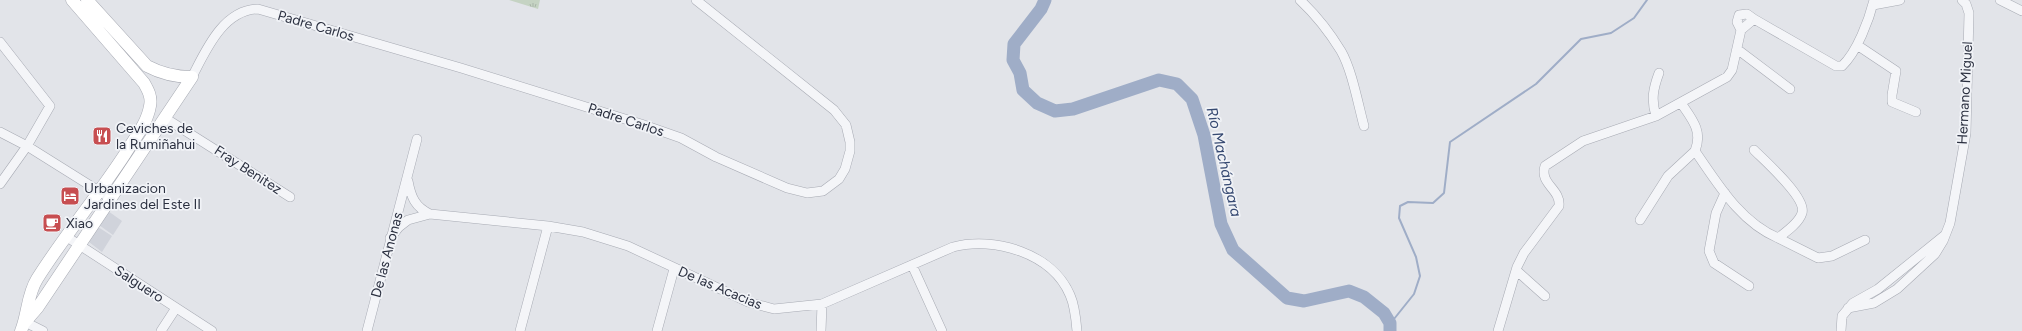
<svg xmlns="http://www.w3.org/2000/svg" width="2022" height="331" font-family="Figtree,sans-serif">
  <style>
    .built { fill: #d0d3db }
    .park { fill: url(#park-tufts) }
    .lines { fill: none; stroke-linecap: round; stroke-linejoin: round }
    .stream { stroke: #9fadc7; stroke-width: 2 }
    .river { stroke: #9fadc7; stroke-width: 13 }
    .street-casing { stroke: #a7aab3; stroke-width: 10 }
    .secondary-casing { stroke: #a7aab3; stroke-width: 13 }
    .street { stroke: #f4f5f8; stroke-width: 9 }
    .secondary { stroke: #fff; stroke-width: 12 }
    .labels { text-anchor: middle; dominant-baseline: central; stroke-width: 3.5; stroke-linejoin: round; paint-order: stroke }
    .street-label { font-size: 14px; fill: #2b3040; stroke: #f1f3f7 }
    .poi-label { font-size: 14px; fill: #2b3040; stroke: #f1f3f7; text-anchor: start }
    .water-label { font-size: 15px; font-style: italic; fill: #374a72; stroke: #f1f3f7 }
  </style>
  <defs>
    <pattern id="park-tufts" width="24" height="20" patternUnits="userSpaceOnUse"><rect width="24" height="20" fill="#c5d3c3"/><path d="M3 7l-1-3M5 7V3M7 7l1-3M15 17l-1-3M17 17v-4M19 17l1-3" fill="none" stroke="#a9b5a9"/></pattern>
  </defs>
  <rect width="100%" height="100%" fill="#e2e4e9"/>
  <!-- built -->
  <path class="built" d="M 108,211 L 122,221 L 113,235 L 99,225 Z
    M 98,227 L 112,236 L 102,252 L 89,242 Z"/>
  <!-- park -->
  <path class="park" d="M 509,0 L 540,0 L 538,9 Z"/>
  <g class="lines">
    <!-- stream -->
    <path class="stream" d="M 1386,329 L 1414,294 L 1420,276 L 1416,257 L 1399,218 L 1400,206 L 1408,202 L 1433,203 L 1444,193 L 1450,142 L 1536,84 L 1581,39 L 1611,33 L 1634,18 L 1647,0"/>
    <!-- river -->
    <path class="river" d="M 1045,0 L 1041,9 L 1014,44 L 1013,60 L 1020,73 L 1023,90 L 1037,103 L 1055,111 L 1073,109 L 1159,80 L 1177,84 L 1192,99 L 1204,135 L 1221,224 L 1233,250 L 1287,298 L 1304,301 L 1349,291 L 1364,297 L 1384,313 L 1390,323 L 1390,331"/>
    <!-- street casing -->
    <g class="street-casing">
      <path id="street" d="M 1300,0 C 1316,15 1330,33 1341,51 C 1352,70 1358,104 1364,126
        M 2000,0 L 2022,11
        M 1873,5 L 1900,0
        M 1741,30 L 1737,22 L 1739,15 L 1747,14 L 1754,19
        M 0,42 L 50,106 L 27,146 L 0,184
        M 1857,45 L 1896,71 L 1892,95 L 1892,102 L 1916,112
        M 1737,49 L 1790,89
        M 192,77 C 206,50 223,10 258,9 L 461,68 L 641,124 L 681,138 L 716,157 L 787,188 L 807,193 L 823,191 L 839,179 L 845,169 L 850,151 L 850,142 L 846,125 L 834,110 L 696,0
        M 1681,103 C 1692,119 1703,131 1695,151 C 1718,184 1740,222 1778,238 C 1786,232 1799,223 1802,213 C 1807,198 1765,161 1754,150
        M 1656,116 C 1651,100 1653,89 1659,73
        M 165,118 L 290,197
        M 0,132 L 27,146 L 110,198
        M 408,181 C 411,197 415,207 430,214
        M 1725,193 L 1716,213 L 1709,251 L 1714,263 L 1749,286
        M 1640,220 L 1668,176 L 1695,151
        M 67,237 L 212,331
        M 390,238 L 399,227 L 408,220 L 430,214 L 548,226 L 583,232 L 628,246 L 748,302 L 774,309 L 822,304 L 953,247 C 994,236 1052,253 1070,295 C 1075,306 1076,319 1077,331
        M 1778,238 L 1818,258 L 1832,256 L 1865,240
        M 912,265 L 942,331
        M 1516,270 L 1545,296
        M 1848,308 L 1874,303 L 1897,289 L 1935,254 L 1943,241 L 1950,223 L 1966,133 L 1969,13 L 1966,4 L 1962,0
        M 25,322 L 43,331
        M 161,331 L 176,308
        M 367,331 L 417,139
        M 520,331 L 548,226
        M 657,331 L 674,269
        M 821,331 L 822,304
        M 1498,331 L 1517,267 L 1524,253 L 1559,206 C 1561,189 1539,184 1545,166 L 1583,141 L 1656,116 L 1727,77 L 1732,70 L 1741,30 L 1754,19 L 1836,66 L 1842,66 C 1857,52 1869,20 1874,0
        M 1841,331 L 1842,316 L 1853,303 L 1878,289 L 1945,235"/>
    </g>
    <!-- secondary casing -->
    <g class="secondary-casing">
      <path id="secondary" d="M 87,0 L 147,66 C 162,74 175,77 192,77
        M 25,322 L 38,307 L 192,77
        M 21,331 C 28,314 27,295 37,279 C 64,236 97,197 125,154 C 134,139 147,124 150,106 C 152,97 148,90 144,83 L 72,0"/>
    </g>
    <!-- street -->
    <use href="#street" class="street"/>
    <!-- secondary -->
    <use href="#secondary" class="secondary"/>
  </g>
  <!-- icons -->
  <defs>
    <g id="restaurant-square" transform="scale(1)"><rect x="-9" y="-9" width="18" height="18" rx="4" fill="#c74e51" stroke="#f1f3f7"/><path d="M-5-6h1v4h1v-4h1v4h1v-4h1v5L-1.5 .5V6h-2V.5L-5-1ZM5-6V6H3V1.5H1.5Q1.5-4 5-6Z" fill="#fff"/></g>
    <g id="hotel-square" transform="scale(1)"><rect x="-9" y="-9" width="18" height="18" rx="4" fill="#c74e51" stroke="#f1f3f7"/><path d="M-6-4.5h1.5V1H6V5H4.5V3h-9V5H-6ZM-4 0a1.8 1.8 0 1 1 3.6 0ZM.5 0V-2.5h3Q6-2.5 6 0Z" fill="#fff"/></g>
    <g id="cafe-square" transform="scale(1)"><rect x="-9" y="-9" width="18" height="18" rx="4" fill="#c74e51" stroke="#f1f3f7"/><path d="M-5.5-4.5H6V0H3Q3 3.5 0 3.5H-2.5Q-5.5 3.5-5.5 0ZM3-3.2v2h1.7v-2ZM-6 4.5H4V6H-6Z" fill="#fff"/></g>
  </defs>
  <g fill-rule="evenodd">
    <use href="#restaurant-square" x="102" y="136"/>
    <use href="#hotel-square" x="70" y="196"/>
    <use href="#cafe-square" x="52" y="223"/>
  </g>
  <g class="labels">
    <!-- street labels -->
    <g class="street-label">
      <text transform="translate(316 26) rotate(16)">Padre Carlos</text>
      <text transform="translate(1965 93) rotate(-87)">Hermano Miguel</text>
      <text transform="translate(626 120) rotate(18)">Padre Carlos</text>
      <text transform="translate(248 170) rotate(33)">Fray Benitez</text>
      <text transform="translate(387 255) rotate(-75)">De las Anonas</text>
      <text transform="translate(139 284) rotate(33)">Salguero</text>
      <text transform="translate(720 288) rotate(23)">De las Acacias</text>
    </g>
    <!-- poi labels -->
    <g class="poi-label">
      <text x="116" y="128">Ceviches de<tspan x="116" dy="16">la Rumiñahui</tspan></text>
      <text x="84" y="188">Urbanizacion<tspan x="84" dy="16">Jardines del Este II</tspan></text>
      <text x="66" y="223">Xiao</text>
    </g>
    <!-- water labels -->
    <g class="water-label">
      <text transform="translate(1224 162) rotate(77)">Río Machángara</text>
    </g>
  </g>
</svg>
